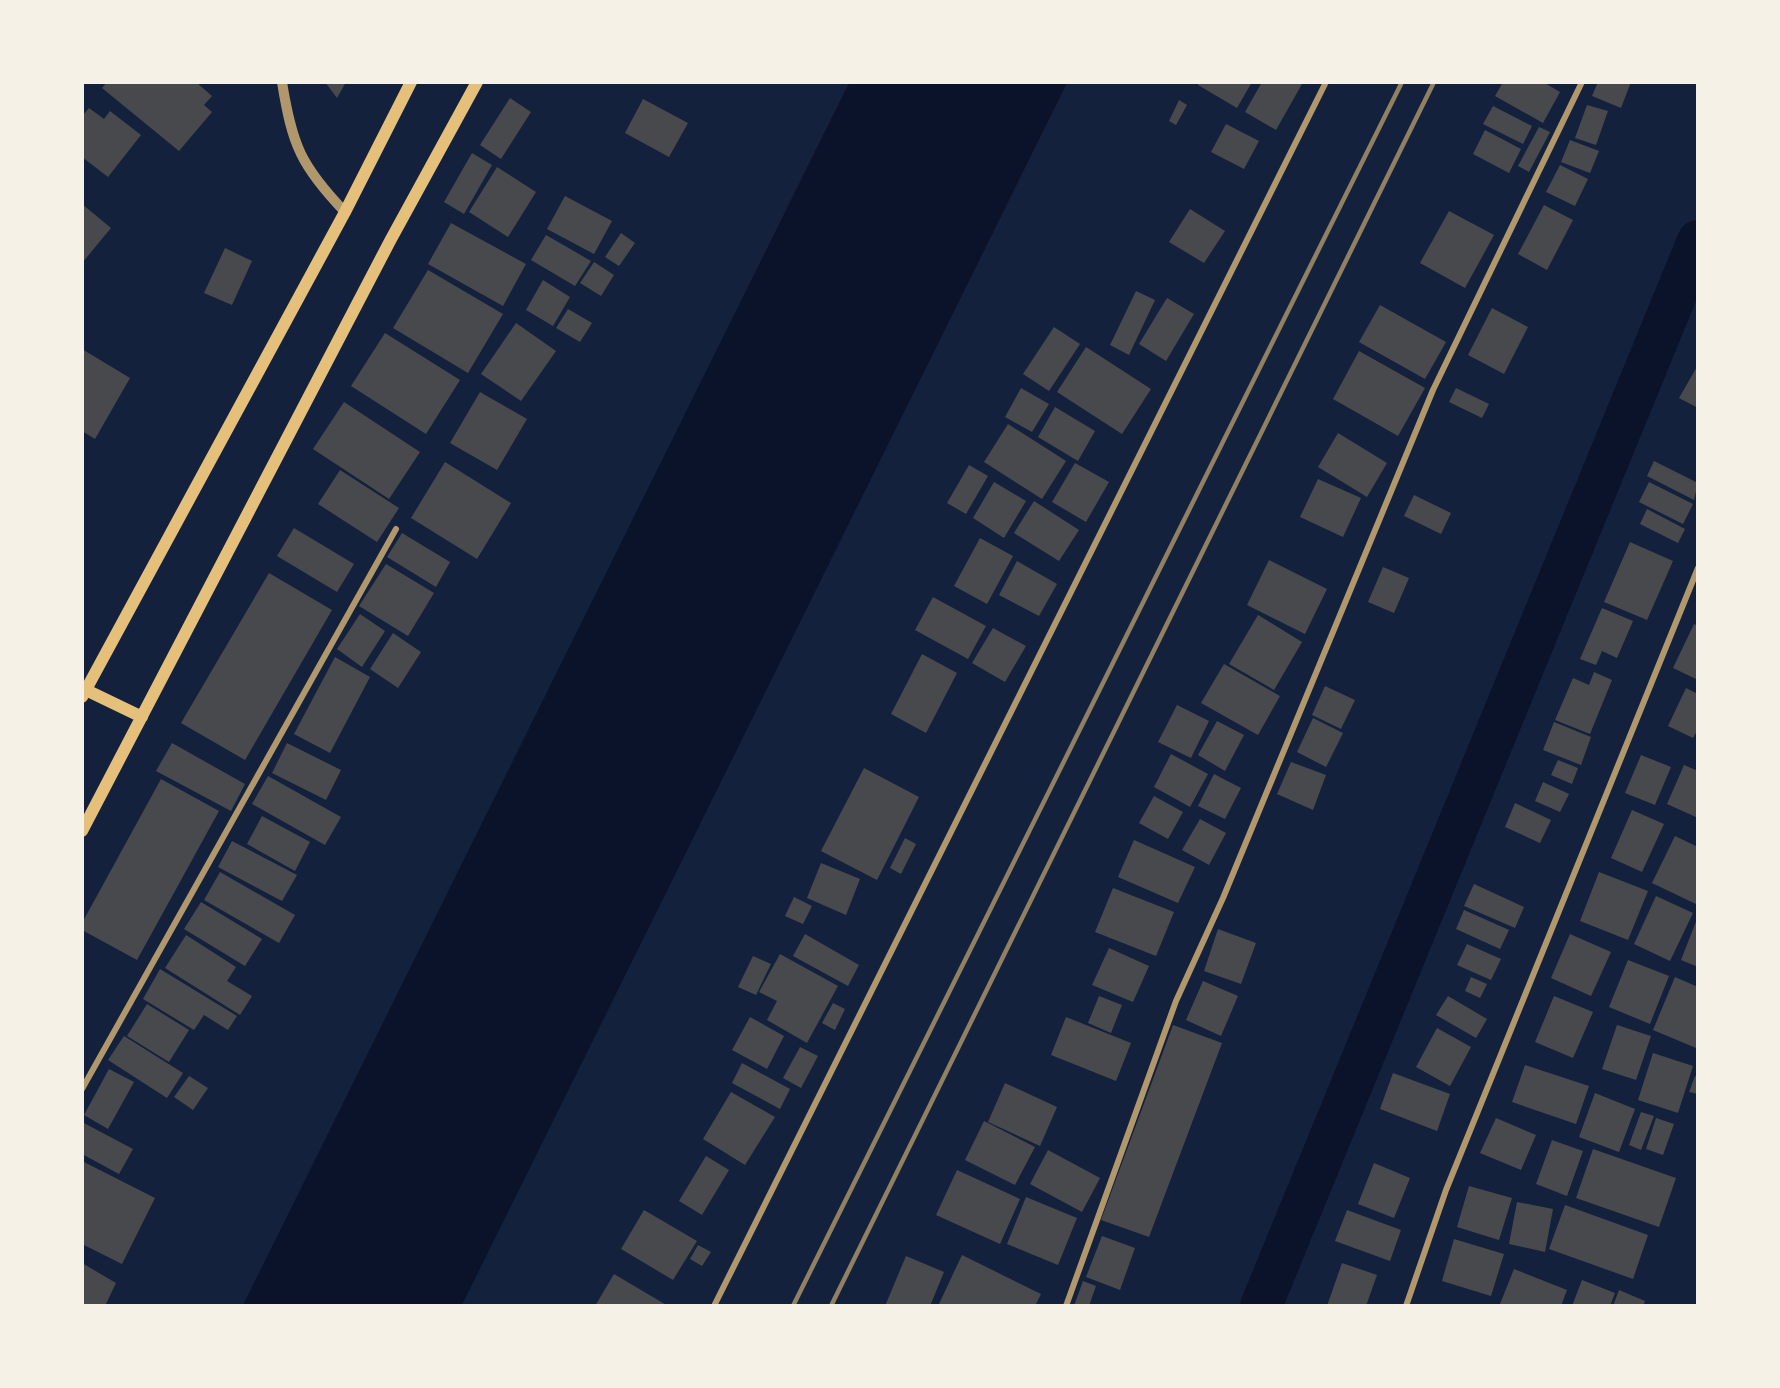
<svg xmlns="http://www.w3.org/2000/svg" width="1780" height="1388" font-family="Bitter,serif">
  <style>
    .water { fill: #0b132b }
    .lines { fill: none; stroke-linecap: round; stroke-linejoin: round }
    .canal { stroke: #0b132b; stroke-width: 42 }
    .building { fill: #48494c }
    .minor { stroke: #b1986c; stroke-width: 6 }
    .tertiary { stroke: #b1986c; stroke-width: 10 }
    .secondary { stroke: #e5c07b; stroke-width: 12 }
    .rail { stroke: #918062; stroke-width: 4.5 }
  </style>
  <rect width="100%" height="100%" fill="#14213d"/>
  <!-- water -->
  <path class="water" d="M 849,83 L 1067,83 L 462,1305 L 243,1305 Z"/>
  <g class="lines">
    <!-- canal -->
    <path class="canal" d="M 1261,1306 L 1698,241"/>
  </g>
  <!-- building -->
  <path class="building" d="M 107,82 L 196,82 L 212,96 L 204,105 L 212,112 L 179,151 L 102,88 Z
    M 325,82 L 346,82 L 337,98 Z
    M 1199,82 L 1252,82 L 1237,108 L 1198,85 Z
    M 1262,82 L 1302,84 L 1276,130 L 1245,112 Z
    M 1503,82 L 1543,82 L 1560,92 L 1543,123 L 1495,96 Z
    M 1598,82 L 1631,82 L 1621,108 L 1592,96 Z
    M 510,98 L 531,112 L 501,159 L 480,145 Z
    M 643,99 L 688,123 L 669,157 L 625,133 Z
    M 1179,100 L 1187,105 L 1176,125 L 1169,121 Z
    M 1587,105 L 1608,111 L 1596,145 L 1575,138 Z
    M 1493,106 L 1532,126 L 1523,144 L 1483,124 Z
    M 89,108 L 104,119 L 110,111 L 141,135 L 108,177 L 82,157 L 82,116 Z
    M 1226,124 L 1259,141 L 1244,169 L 1211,152 Z
    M 1539,127 L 1550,132 L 1529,172 L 1518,166 Z
    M 1485,130 L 1521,149 L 1509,173 L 1473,154 Z
    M 1570,140 L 1599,151 L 1590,173 L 1561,162 Z
    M 472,153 L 492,165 L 464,214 L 444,202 Z
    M 1560,165 L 1588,179 L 1575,206 L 1546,192 Z
    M 497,167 L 536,192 L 508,237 L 469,212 Z
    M 565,196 L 612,221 L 594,254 L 547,229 Z
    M 82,204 L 111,228 L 82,263 Z
    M 1544,205 L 1573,220 L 1547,270 L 1518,254 Z
    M 1190,209 L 1225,231 L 1204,263 L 1169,242 Z
    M 1449,211 L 1494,235 L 1465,288 L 1420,263 Z
    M 451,223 L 526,264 L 503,306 L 428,264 Z
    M 621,233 L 635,243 L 619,266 L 605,257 Z
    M 546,235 L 591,261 L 575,286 L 531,260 Z
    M 225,248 L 252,261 L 232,305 L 204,293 Z
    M 594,262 L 614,275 L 601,296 L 580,283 Z
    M 428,270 L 503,314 L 468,373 L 393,328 Z
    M 543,280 L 570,297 L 553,326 L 526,310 Z
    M 1136,291 L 1155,300 L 1129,355 L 1110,345 Z
    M 1167,298 L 1194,314 L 1166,361 L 1139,344 Z
    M 1380,305 L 1446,342 L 1425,379 L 1359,342 Z
    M 1492,308 L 1528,327 L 1504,374 L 1468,355 Z
    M 568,309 L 592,323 L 580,342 L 556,328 Z
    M 516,323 L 556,351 L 521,401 L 481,374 Z
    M 1054,327 L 1080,344 L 1049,391 L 1023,374 Z
    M 385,333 L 460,380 L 426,434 L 351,386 Z
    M 1086,347 L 1151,389 L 1122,434 L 1057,392 Z
    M 82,349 L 130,378 L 95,439 L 82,431 Z
    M 1359,351 L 1425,388 L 1398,436 L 1333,399 Z
    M 1698,365 L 1698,408 L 1679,398 Z
    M 1021,388 L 1049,404 L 1032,432 L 1005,417 Z
    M 1456,388 L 1489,404 L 1482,418 L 1449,402 Z
    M 480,392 L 527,419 L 497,470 L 450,443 Z
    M 344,402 L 420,452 L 389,499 L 313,449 Z
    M 1055,407 L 1095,431 L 1078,461 L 1038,437 Z
    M 1008,424 L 1066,461 L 1042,499 L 984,462 Z
    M 1338,433 L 1387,463 L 1367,497 L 1318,467 Z
    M 1654,461 L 1698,483 L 1694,500 L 1647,476 Z
    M 445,462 L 511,503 L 477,559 L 411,518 Z
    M 1075,463 L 1109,482 L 1086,522 L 1052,502 Z
    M 969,465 L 988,476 L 966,514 L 947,503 Z
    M 340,470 L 399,508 L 377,542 L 318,504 Z
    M 1318,479 L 1361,498 L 1343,537 L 1300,517 Z
    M 994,482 L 1026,501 L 1004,538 L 973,518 Z
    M 1649,482 L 1693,504 L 1683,524 L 1639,502 Z
    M 1414,495 L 1451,513 L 1441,534 L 1404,516 Z
    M 1034,501 L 1079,530 L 1059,561 L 1014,533 Z
    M 1647,509 L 1685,529 L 1678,543 L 1640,524 Z
    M 294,528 L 354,564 L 337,592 L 277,556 Z
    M 402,533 L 450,562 L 436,587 L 387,557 Z
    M 980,538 L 1013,556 L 987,604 L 954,586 Z
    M 1630,542 L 1673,561 L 1647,620 L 1604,602 Z
    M 1269,560 L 1327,589 L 1305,634 L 1247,605 Z
    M 1017,561 L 1057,584 L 1039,616 L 999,595 Z
    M 386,564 L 434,593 L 408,636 L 359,606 Z
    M 1383,567 L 1409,578 L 1394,613 L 1368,602 Z
    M 269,573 L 332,610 L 245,760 L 181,723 Z
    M 933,597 L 986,626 L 968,659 L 915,630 Z
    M 1602,608 L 1633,621 L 1617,658 L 1602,651 L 1596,665 L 1580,659 Z
    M 360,614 L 385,631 L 362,667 L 337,649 Z
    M 1258,615 L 1302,642 L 1274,690 L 1229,664 Z
    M 1694,624 L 1698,626 L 1698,680 L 1673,668 Z
    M 993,628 L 1026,646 L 1005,682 L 972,663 Z
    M 393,633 L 421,652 L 398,688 L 370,669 Z
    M 922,654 L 957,673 L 926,733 L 891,714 Z
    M 335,657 L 370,677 L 330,753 L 294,734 Z
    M 1224,664 L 1280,696 L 1258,735 L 1201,703 Z
    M 1594,672 L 1612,680 L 1590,734 L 1555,720 L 1573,678 L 1589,685 Z
    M 1325,686 L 1355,700 L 1341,729 L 1312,715 Z
    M 1686,688 L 1698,694 L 1698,729 L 1693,738 L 1668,726 Z
    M 1177,705 L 1209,721 L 1191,758 L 1158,742 Z
    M 1313,718 L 1343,733 L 1326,767 L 1297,752 Z
    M 1217,721 L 1244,735 L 1225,771 L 1198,755 Z
    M 1554,722 L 1591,737 L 1581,765 L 1543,750 Z
    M 172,743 L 245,784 L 231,811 L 156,771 Z
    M 287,743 L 341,770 L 326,800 L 272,773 Z
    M 1171,754 L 1208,774 L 1190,807 L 1154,787 Z
    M 1641,755 L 1671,767 L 1655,805 L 1625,793 Z
    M 1558,760 L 1578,768 L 1572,784 L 1551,775 Z
    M 1291,762 L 1326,775 L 1313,810 L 1277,794 Z
    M 1684,765 L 1698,771 L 1698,818 L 1667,804 Z
    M 864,768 L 919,797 L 877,880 L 821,851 Z
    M 1214,774 L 1241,788 L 1225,819 L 1198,806 Z
    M 268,776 L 341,817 L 325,845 L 252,804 Z
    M 161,779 L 219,811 L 137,960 L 82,930 L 82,923 Z
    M 1543,782 L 1569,794 L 1560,812 L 1535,801 Z
    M 1154,796 L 1183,812 L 1168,839 L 1139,823 Z
    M 1515,803 L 1551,820 L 1540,843 L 1505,827 Z
    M 1632,810 L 1664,824 L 1642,872 L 1611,858 Z
    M 262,816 L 310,842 L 295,871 L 247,844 Z
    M 1200,819 L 1226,833 L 1209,865 L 1182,850 Z
    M 1675,836 L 1698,847 L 1698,905 L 1652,883 Z
    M 905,838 L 916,844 L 901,874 L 890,868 Z
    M 1134,840 L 1195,867 L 1178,903 L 1118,877 Z
    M 232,841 L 297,875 L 282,901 L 218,867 Z
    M 821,863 L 860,879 L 846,915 L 807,898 Z
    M 220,872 L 295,915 L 279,943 L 204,900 Z
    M 1599,872 L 1648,891 L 1628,940 L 1580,921 Z
    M 1474,884 L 1524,907 L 1515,928 L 1464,906 Z
    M 1113,888 L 1174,912 L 1156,956 L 1095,932 Z
    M 1656,896 L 1693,913 L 1670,961 L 1634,944 Z
    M 794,897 L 812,906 L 803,924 L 785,916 Z
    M 201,902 L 262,939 L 245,966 L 184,929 Z
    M 1464,910 L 1509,930 L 1500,949 L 1456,929 Z
    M 1697,919 L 1698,919 L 1698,967 L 1681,960 Z
    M 1218,929 L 1256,943 L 1241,984 L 1204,971 Z
    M 805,934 L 859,965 L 848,986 L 793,956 Z
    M 1570,934 L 1611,952 L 1591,996 L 1551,978 Z
    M 186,935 L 236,967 L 227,981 L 252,996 L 240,1015 L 165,968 Z
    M 1467,944 L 1501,959 L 1491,980 L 1457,965 Z
    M 1109,948 L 1149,966 L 1133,1002 L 1092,985 Z
    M 780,954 L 838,986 L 807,1043 L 767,1020 L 777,1001 L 759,992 Z
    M 753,956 L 771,964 L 756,995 L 738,987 Z
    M 1628,960 L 1669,976 L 1650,1024 L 1609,1007 Z
    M 160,969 L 237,1016 L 228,1030 L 204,1015 L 194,1030 L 143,999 Z
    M 1471,977 L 1487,984 L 1480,998 L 1465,991 Z
    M 1675,977 L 1698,987 L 1696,1048 L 1653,1030 Z
    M 1203,981 L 1238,996 L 1221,1036 L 1186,1020 Z
    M 1099,996 L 1122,1005 L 1111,1033 L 1088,1023 Z
    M 1448,996 L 1487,1019 L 1476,1038 L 1436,1015 Z
    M 1554,996 L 1593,1012 L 1573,1058 L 1535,1042 Z
    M 833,1003 L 845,1009 L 835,1030 L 822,1023 Z
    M 147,1004 L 189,1030 L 169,1062 L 127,1036 Z
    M 750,1017 L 784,1036 L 767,1069 L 732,1050 Z
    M 1066,1017 L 1131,1043 L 1116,1081 L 1051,1055 Z
    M 1173,1025 L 1222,1043 L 1149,1237 L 1101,1220 Z
    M 1617,1025 L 1651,1036 L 1636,1080 L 1602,1069 Z
    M 1437,1028 L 1471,1047 L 1450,1086 L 1416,1067 Z
    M 124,1036 L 183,1073 L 167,1098 L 108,1060 Z
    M 800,1047 L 818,1056 L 801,1088 L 783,1078 Z
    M 1653,1053 L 1693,1066 L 1678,1113 L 1638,1100 Z
    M 742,1063 L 790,1089 L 780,1109 L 732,1083 Z
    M 1525,1065 L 1589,1086 L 1576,1124 L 1512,1102 Z
    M 109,1069 L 134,1082 L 108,1129 L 84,1115 Z
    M 1393,1073 L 1450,1094 L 1437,1131 L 1380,1109 Z
    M 189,1076 L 208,1088 L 193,1110 L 174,1097 Z
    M 1695,1076 L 1698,1077 L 1698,1094 L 1689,1092 Z
    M 1005,1083 L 1057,1107 L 1040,1146 L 988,1122 Z
    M 731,1092 L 775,1117 L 745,1165 L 703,1139 Z
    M 1595,1093 L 1635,1109 L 1619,1152 L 1579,1137 Z
    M 1641,1112 L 1654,1116 L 1641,1150 L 1629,1145 Z
    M 1496,1118 L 1536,1135 L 1521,1170 L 1480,1153 Z
    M 1656,1118 L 1674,1124 L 1663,1155 L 1646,1149 Z
    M 984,1121 L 1035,1147 L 1015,1185 L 965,1160 Z
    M 82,1122 L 133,1149 L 119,1174 L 82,1154 Z
    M 1552,1140 L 1583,1151 L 1567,1196 L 1536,1184 Z
    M 1593,1149 L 1676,1178 L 1659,1227 L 1576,1198 Z
    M 1048,1150 L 1100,1178 L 1082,1212 L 1030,1184 Z
    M 706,1156 L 729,1170 L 702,1215 L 679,1201 Z
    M 82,1161 L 155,1198 L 122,1264 L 82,1244 Z
    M 1374,1163 L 1410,1178 L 1394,1218 L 1358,1204 Z
    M 957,1170 L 1020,1199 L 1000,1244 L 936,1215 Z
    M 1469,1186 L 1512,1198 L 1499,1240 L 1457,1227 Z
    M 1026,1197 L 1077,1218 L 1058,1265 L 1007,1244 Z
    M 1517,1202 L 1553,1209 L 1545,1252 L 1509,1244 Z
    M 1565,1205 L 1648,1235 L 1633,1279 L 1549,1249 Z
    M 644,1210 L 697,1241 L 673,1280 L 621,1249 Z
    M 1347,1210 L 1401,1230 L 1390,1261 L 1335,1241 Z
    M 1102,1236 L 1135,1248 L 1120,1290 L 1086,1277 Z
    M 1454,1239 L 1504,1254 L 1491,1296 L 1442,1281 Z
    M 698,1245 L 711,1252 L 702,1266 L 690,1259 Z
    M 962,1255 L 1041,1294 L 1035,1306 L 938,1306 Z
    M 906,1256 L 944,1272 L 930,1306 L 885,1306 Z
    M 82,1263 L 116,1283 L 105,1306 L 82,1306 Z
    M 1342,1263 L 1377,1275 L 1366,1306 L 1327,1306 Z
    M 1514,1269 L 1567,1290 L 1561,1306 L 1500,1304 Z
    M 614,1274 L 668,1306 L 595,1306 Z
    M 1582,1280 L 1615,1293 L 1610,1306 L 1572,1306 Z
    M 1083,1281 L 1096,1286 L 1089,1306 L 1074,1306 Z
    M 1619,1290 L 1645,1301 L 1643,1306 L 1613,1306 Z"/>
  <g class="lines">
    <!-- minor -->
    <path class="minor" d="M 82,1089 L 396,529
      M 714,1306 L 1326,82
      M 1066,1306 L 1176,1001 L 1223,898 L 1433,390 L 1582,82
      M 1406,1306 L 1446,1190 L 1698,568"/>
    <!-- tertiary -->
    <path class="tertiary" d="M 282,82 C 292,145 301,166 345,212"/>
    <!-- secondary -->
    <path class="secondary" d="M 86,690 L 142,717
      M 82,697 L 345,212 L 411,82
      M 82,831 L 390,241 L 477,82"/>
    <!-- rail -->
    <path class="rail" d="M 793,1306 L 1402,82
      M 831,1306 L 1434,82"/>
  </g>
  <!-- border -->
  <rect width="1780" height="1388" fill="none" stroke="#f6f1e7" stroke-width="168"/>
</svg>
